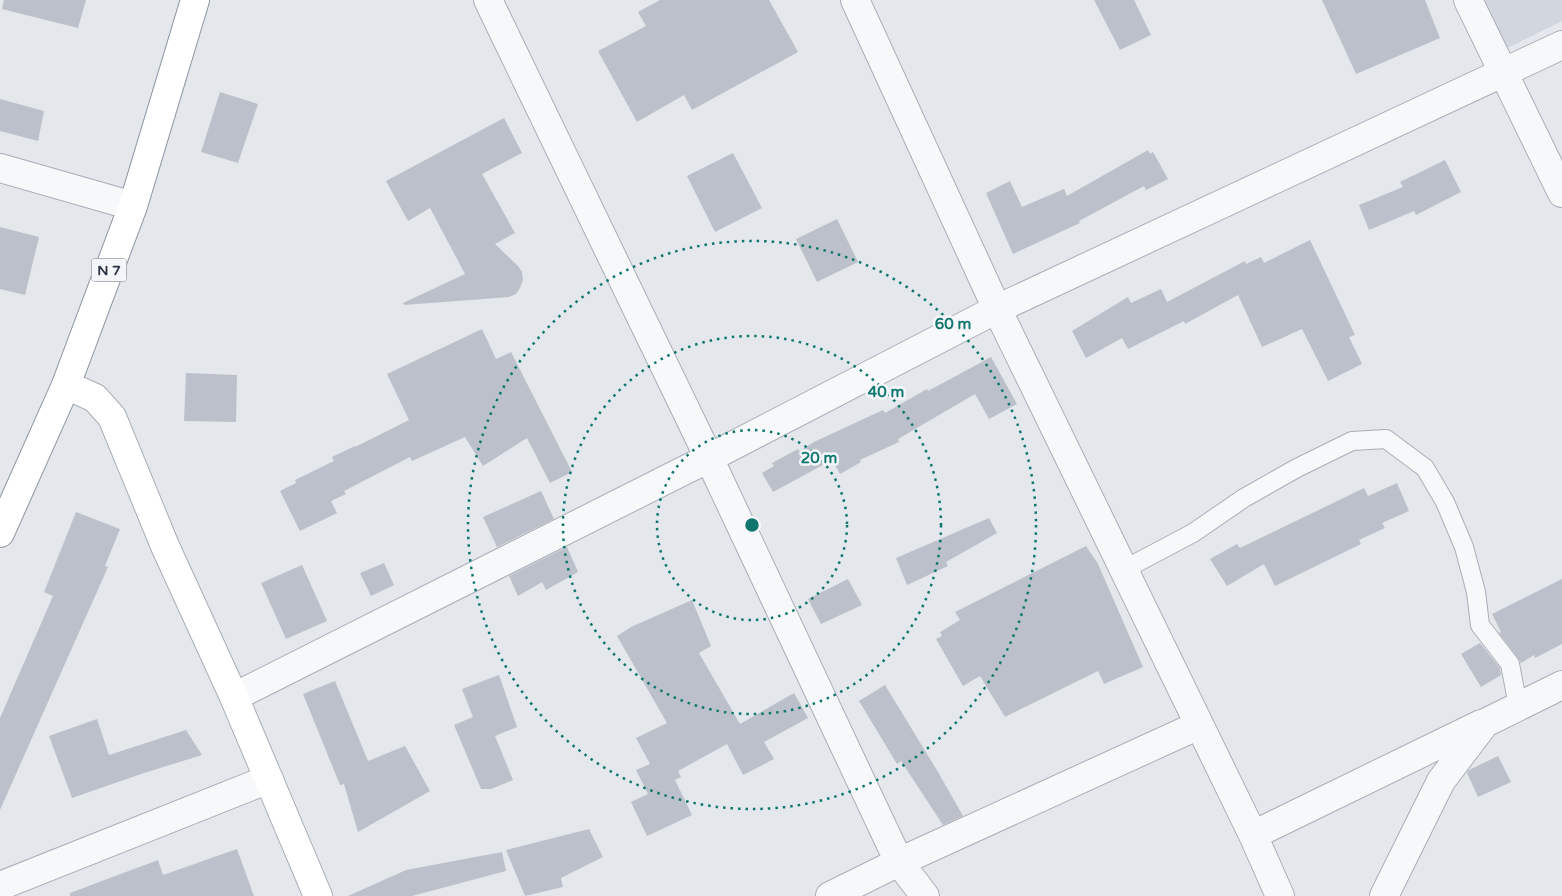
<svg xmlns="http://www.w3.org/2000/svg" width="1562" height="896" font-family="'Varela Round',sans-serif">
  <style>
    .built { fill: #d2d6de }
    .building { fill: #bbc0ca }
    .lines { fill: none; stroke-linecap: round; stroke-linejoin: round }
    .lane-casing { stroke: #a9aeb7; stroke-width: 20 }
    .street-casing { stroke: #a9aeb7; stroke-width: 30 }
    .secondary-casing { stroke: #a9aeb7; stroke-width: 30 }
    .highway-casing { stroke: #8b94a3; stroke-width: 30 }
    .lane { stroke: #f7f8fa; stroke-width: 18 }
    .street { stroke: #f7f8fa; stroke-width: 28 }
    .secondary { stroke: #fff; stroke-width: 28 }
    .highway { stroke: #fff; stroke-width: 28 }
    .ring { fill: none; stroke: #0f766e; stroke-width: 2.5; stroke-dasharray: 2.5 5 }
    .labels { text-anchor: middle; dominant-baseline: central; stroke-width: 5; stroke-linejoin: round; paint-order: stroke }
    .shield { fill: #f4f6f9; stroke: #676e7b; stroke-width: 1 }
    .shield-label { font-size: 14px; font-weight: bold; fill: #2b3445 }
    .centre { fill: #0f766e; stroke: #f4f6f9; stroke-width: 2.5 }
    .ring-label { font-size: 15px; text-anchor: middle; font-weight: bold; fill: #0f766e; stroke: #f4f6f9; stroke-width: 5; stroke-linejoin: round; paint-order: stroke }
  </style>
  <rect width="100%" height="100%" fill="#e4e7ec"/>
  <!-- built -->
  <path class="built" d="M 1474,0 L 1562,0 L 1562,21 L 1499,52 Z"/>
  <!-- building -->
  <path class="building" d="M 4,0 L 86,0 L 78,28 L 2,9 Z
    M 660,0 L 769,0 L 798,52 L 692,110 L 684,95 L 637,122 L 598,51 L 646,26 L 638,12 Z
    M 1094,0 L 1134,0 L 1151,35 L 1120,50 Z
    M 1322,0 L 1425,0 L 1440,38 L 1356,74 Z
    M 220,92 L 258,104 L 238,163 L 201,152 Z
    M 0,99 L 44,111 L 38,141 L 0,131 Z
    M 504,118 L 522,153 L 482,174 L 515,233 L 495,244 L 518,266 L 522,272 L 523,280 L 520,288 L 516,294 L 509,297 L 404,305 L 403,303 L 465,274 L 430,208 L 408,221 L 386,181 Z
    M 1148,150 L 1150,154 L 1153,152 L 1168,179 L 1146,190 L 1144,186 L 1079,221 L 1080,223 L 1013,254 L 986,193 L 1010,181 L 1022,207 L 1064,189 L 1067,196 Z
    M 733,153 L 762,208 L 715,232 L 687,176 Z
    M 1445,160 L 1461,192 L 1416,215 L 1414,211 L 1369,230 L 1359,205 L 1403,187 L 1400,182 Z
    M 837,219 L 858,262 L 817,282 L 796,239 Z
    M 0,227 L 39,237 L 25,295 L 0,289 Z
    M 1310,240 L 1355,335 L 1349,337 L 1362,364 L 1328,381 L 1302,329 L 1262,347 L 1238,295 L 1185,324 L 1184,321 L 1128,349 L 1122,338 L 1086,358 L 1072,331 L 1128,297 L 1131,303 L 1161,289 L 1167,302 L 1245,261 L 1246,264 L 1261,257 L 1264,263 Z
    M 482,329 L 496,359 L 511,352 L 572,472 L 550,483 L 527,438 L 483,466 L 465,437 L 412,461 L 410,457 L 344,491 L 346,494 L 331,501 L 337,513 L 300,531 L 280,491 L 296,483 L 295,480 L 334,461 L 332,457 L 355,446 L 355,447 L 409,420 L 387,374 Z
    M 991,357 L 1017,404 L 989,419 L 975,394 L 898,439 L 899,442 L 860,460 L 861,462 L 840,474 L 832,460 L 773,492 L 762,473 L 774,466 L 772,463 L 798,449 L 799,451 L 816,441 L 883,410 L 885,413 L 927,389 L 928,391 Z
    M 186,373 L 237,375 L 236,422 L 184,421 Z
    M 1397,483 L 1409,511 L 1382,523 L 1385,528 L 1359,540 L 1361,544 L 1275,586 L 1264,564 L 1227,586 L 1210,559 L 1237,544 L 1240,548 L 1364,488 L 1368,496 Z
    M 541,491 L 554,519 L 497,547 L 483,517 Z
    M 76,512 L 120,529 L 105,566 L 108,567 L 0,810 L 0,718 L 53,596 L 44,592 Z
    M 989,518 L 997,533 L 946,562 L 948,566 L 907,585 L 896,558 Z
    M 1086,546 L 1098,564 L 1143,667 L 1104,684 L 1098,671 L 1005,717 L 980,676 L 963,686 L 936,639 L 942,636 L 940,632 L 960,620 L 955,612 Z
    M 567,547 L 578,572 L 546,590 L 542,582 L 518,596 L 509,576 Z
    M 384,563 L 394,585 L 371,596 L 360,573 Z
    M 302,565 L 327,621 L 286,639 L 261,583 Z
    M 848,579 L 862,605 L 821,624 L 808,599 Z
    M 1562,579 L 1562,644 L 1535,658 L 1534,655 L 1521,663 L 1518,658 L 1499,633 L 1501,632 L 1492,614 Z
    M 692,600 L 711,646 L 699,653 L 740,724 L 794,693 L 808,718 L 764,742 L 774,759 L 743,775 L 727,744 L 678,771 L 681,777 L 675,780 L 692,815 L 647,836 L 631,802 L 648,794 L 636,770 L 650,764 L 636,738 L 667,723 L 617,636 L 631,627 Z
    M 1480,643 L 1500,668 L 1501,675 L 1481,687 L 1461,654 Z
    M 499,675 L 517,727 L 495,736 L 513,780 L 491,789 L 481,789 L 454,725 L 473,717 L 462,689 Z
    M 335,681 L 368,761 L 405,746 L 430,791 L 358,832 L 344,784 L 340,785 L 303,694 Z
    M 885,685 L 938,772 L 963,816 L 943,825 L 901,761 L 897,764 L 859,701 Z
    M 97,719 L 109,755 L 186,730 L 202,755 L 144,773 L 72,798 L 49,736 Z
    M 1498,756 L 1511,782 L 1478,797 L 1467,773 L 1469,770 Z
    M 589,829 L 603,857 L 561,878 L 563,887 L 525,896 L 506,850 Z
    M 237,849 L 254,896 L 70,896 L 70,893 L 158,860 L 163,875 Z
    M 502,852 L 506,871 L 412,896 L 348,896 L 406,870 Z"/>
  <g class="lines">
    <!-- lane casing -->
    <g class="lane-casing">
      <path id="lane" d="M 1123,570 L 1193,533 L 1244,498 L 1297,468 L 1352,441 L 1386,439 L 1425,468 L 1445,502 L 1464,547 L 1476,592 L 1480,625 L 1510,664 L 1518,706"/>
    </g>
    <!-- street casing -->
    <g class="street-casing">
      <path id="street" d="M 488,0 L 709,458 L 899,862 L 925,896
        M 855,0 L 997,309 L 1253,835 L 1280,896
        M 1468,0 L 1562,193
        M 0,168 L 133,206
        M 234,697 L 709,458 L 997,309 L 1562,45
        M 1253,835 L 1481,724
        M 0,886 L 269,779
        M 830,896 L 899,862 L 1199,725
        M 1384,896 L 1441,781 L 1485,723 L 1562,685"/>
    </g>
    <!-- secondary casing -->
    <g class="secondary-casing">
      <path id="secondary" d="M 66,385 L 95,398 L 112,417 L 165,546 L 234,697 L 318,896"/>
    </g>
    <!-- highway casing -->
    <g class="highway-casing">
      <path id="highway" d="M 0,533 L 66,385 L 133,206 L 195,0"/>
    </g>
    <!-- lane -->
    <use href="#lane" class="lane"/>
    <!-- street -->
    <use href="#street" class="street"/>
    <!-- secondary -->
    <use href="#secondary" class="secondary"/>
    <!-- highway -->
    <use href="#highway" class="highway"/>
  </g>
  <!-- distance rings -->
  <g class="ring">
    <circle cx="752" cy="525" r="95"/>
    <circle cx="752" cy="525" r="189"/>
    <circle cx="752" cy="525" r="284"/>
  </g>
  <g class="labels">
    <!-- shield labels -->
    <rect class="shield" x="91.5" y="258.5" width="35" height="23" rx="4"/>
    <g class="shield-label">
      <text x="109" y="270">N 7</text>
    </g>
  </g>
  <circle cx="752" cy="525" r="8" class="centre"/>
  <g class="ring-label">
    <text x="953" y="329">60 m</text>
    <text x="886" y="397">40 m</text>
    <text x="819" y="463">20 m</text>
  </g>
</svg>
